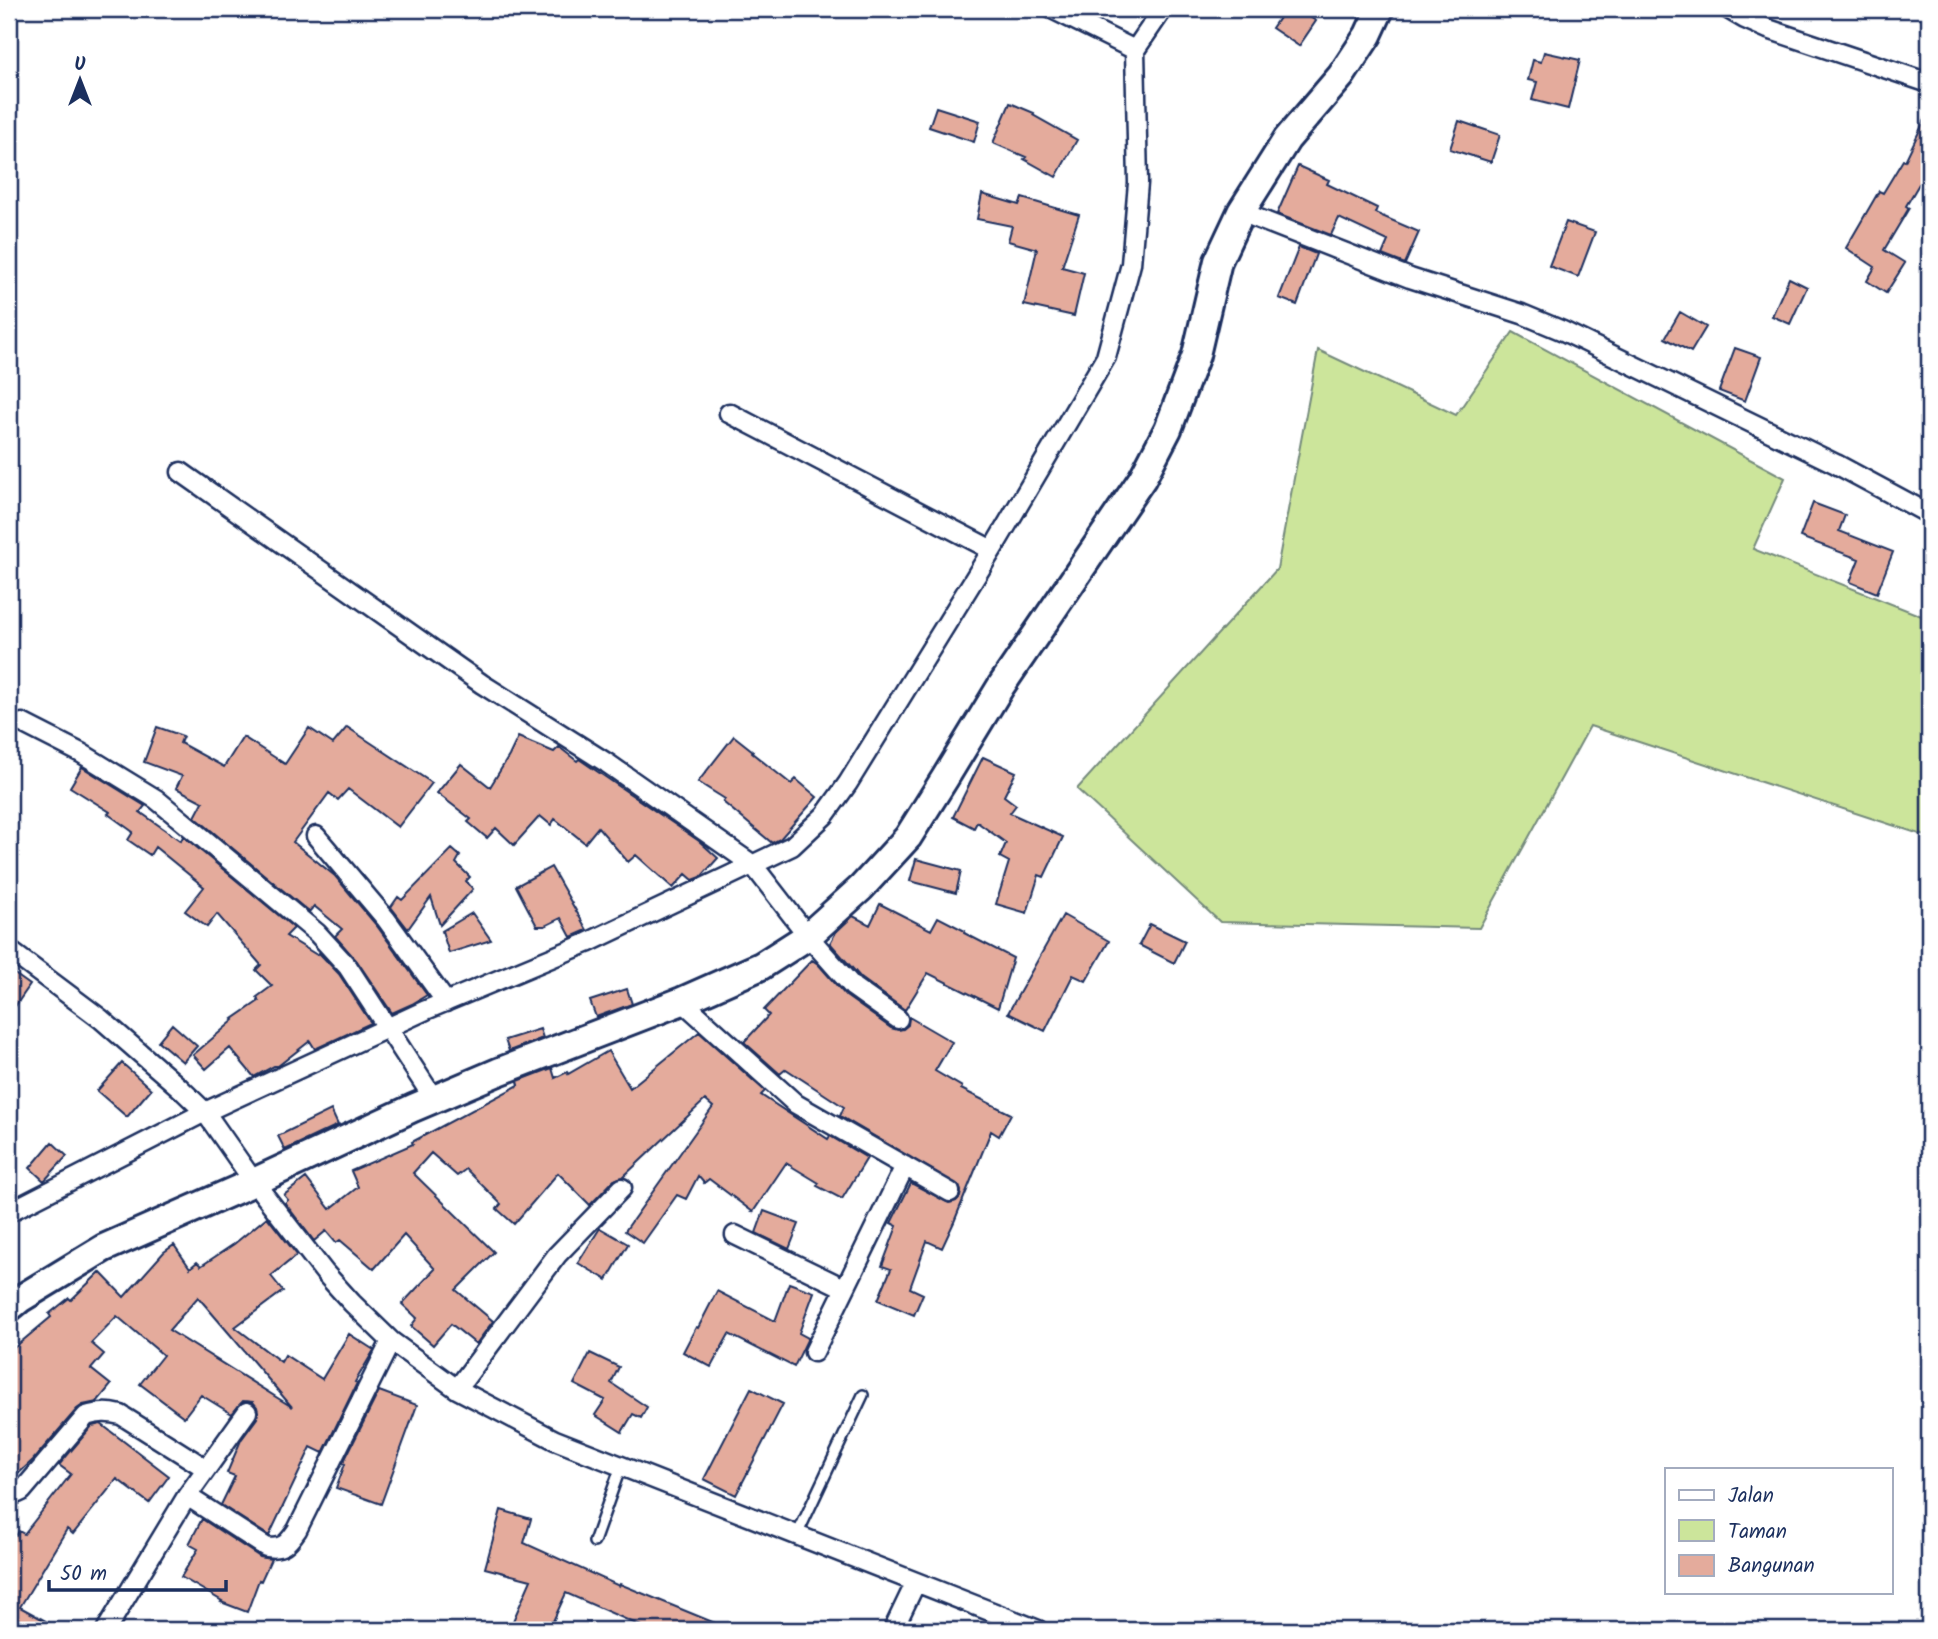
<svg xmlns="http://www.w3.org/2000/svg" width="1938" height="1639" font-family="Kalam,sans-serif">
  <style>
    .green { fill: #cce59b; stroke: #748a7c; stroke-width: 2 }
    .building { fill: #e4ab9c; stroke: #1b2f5e; stroke-width: 2; fill-rule: evenodd }
    .lines { fill: none; stroke-linecap: round; stroke-linejoin: round }
    .lane-casing { stroke: #1b2f5e; stroke-width: 14 }
    .street-casing { stroke: #1b2f5e; stroke-width: 23 }
    .secondary-casing { stroke: #1b2f5e; stroke-width: 32 }
    .lane { stroke: #fff; stroke-width: 9 }
    .street { stroke: #fff; stroke-width: 18 }
    .secondary { stroke: #fff; stroke-width: 26 }
  </style>
  <rect width="100%" height="100%" fill="#fff"/>
  <filter id="ink" filterUnits="userSpaceOnUse"><feTurbulence type="fractalNoise" baseFrequency=".0143" numOctaves="2"/><feDisplacementMap in="SourceGraphic" scale="14" xChannelSelector="R" yChannelSelector="G"/><feConvolveMatrix kernelMatrix="1 2 1 2 8 2 1 2 1" color-interpolation-filters="sRGB"/></filter>
  <g filter="url(#ink)">
    <!-- green -->
    <path class="green" d="M 1513,332 L 1785,478 L 1753,549 L 1929,619 L 1929,837 L 1590,726 L 1479,928 L 1220,922 L 1077,789 L 1277,569 L 1318,350 L 1456,415 Z"/>
    <!-- building -->
    <path class="building" d="M 1285,9 L 1297,9 L 1316,21 L 1299,46 L 1272,28 Z
      M 1544,52 L 1580,60 L 1568,109 L 1532,100 L 1537,82 L 1528,80 L 1533,60 L 1541,62 Z
      M 1010,103 L 1034,113 L 1033,115 L 1077,140 L 1056,177 L 1024,159 L 1026,157 L 993,143 Z
      M 936,107 L 980,121 L 974,142 L 929,127 Z
      M 1929,111 L 1929,167 L 1906,206 L 1909,208 L 1884,250 L 1905,263 L 1886,293 L 1867,281 L 1875,267 L 1846,248 L 1879,191 L 1883,193 L 1903,160 L 1905,161 Z
      M 1459,121 L 1500,135 L 1491,162 L 1450,149 Z
      M 1298,166 L 1329,180 L 1327,184 L 1377,208 L 1375,213 L 1419,232 L 1405,264 L 1382,255 L 1388,241 L 1339,218 L 1331,235 L 1277,214 Z
      M 982,194 L 1019,205 L 1022,198 L 1079,215 L 1062,267 L 1084,273 L 1074,316 L 1024,305 L 1037,249 L 1008,241 L 1012,226 L 977,219 Z
      M 1566,222 L 1595,232 L 1578,277 L 1549,266 Z
      M 1299,247 L 1316,254 L 1297,305 L 1279,298 Z
      M 1789,278 L 1807,287 L 1790,324 L 1772,316 Z
      M 1680,312 L 1706,327 L 1691,352 L 1665,338 Z
      M 1735,348 L 1761,357 L 1745,401 L 1719,391 Z
      M 1813,503 L 1845,515 L 1839,531 L 1893,552 L 1877,593 L 1850,582 L 1859,559 L 1800,537 Z
      M 157,727 L 183,736 L 180,743 L 224,767 L 243,737 L 285,764 L 309,728 L 333,744 L 347,727 L 432,783 L 398,827 L 348,789 L 338,800 L 329,793 L 293,842 L 335,876 L 377,926 L 427,995 L 412,1004 L 392,1013 L 357,961 L 335,936 L 342,929 L 314,906 L 309,912 L 195,817 L 203,802 L 176,788 L 182,776 L 144,762 Z
      M 734,736 L 753,751 L 752,753 L 791,784 L 796,779 L 817,797 L 780,839 L 772,843 L 723,802 L 725,799 L 698,782 Z
      M 518,737 L 554,752 L 559,747 L 577,761 L 579,759 L 699,841 L 718,858 L 701,877 L 693,880 L 686,874 L 673,888 L 636,855 L 628,862 L 598,827 L 585,843 L 555,819 L 551,825 L 540,816 L 514,845 L 496,828 L 487,838 L 468,822 L 471,819 L 437,793 L 461,764 L 490,787 L 509,756 Z
      M 983,757 L 1016,772 L 1004,796 L 1016,805 L 1010,813 L 1063,837 L 1044,877 L 1039,875 L 1027,913 L 996,904 L 1009,862 L 1000,857 L 1006,843 L 977,822 L 974,828 L 953,817 Z
      M 82,767 L 145,806 L 140,812 L 181,841 L 183,836 L 294,928 L 286,936 L 317,955 L 319,953 L 339,974 L 371,1023 L 315,1049 L 310,1041 L 278,1066 L 274,1066 L 254,1077 L 230,1048 L 206,1069 L 193,1055 L 234,1020 L 233,1019 L 259,1001 L 257,997 L 272,986 L 256,970 L 261,965 L 217,914 L 207,927 L 185,911 L 204,887 L 155,847 L 150,855 L 128,840 L 133,832 L 108,814 L 110,812 L 70,787 Z
      M 452,849 L 460,856 L 456,863 L 470,877 L 466,881 L 473,889 L 440,925 L 431,897 L 408,929 L 391,907 L 398,897 L 402,900 Z
      M 916,859 L 961,871 L 956,893 L 910,881 Z
      M 551,867 L 587,930 L 571,937 L 561,918 L 545,926 L 537,926 L 516,886 Z
      M 880,904 L 931,930 L 938,917 L 965,931 L 964,933 L 1013,958 L 998,1008 L 928,973 L 905,1010 L 861,978 L 830,943 L 836,932 L 853,916 L 870,925 Z
      M 472,913 L 491,940 L 449,953 L 442,931 Z
      M 1063,915 L 1109,941 L 1086,981 L 1073,975 L 1045,1031 L 1008,1013 Z
      M 1150,924 L 1185,941 L 1174,963 L 1139,945 Z
      M 812,960 L 818,964 L 846,996 L 891,1028 L 898,1030 L 903,1029 L 908,1025 L 909,1017 L 952,1042 L 935,1071 L 962,1087 L 961,1089 L 1011,1114 L 999,1136 L 991,1131 L 954,1222 L 942,1248 L 927,1241 L 910,1288 L 923,1294 L 914,1315 L 878,1300 L 891,1269 L 882,1266 L 897,1226 L 891,1223 L 911,1183 L 949,1203 L 956,1201 L 960,1197 L 961,1191 L 959,1186 L 840,1116 L 844,1107 L 786,1069 L 780,1074 L 744,1042 L 769,1015 L 764,1010 Z
      M 9,970 L 30,985 L 9,1015 Z
      M 627,989 L 632,1004 L 596,1017 L 590,1001 Z
      M 172,1024 L 197,1046 L 183,1062 L 158,1041 Z
      M 540,1029 L 543,1038 L 509,1051 L 505,1040 Z
      M 699,1032 L 765,1091 L 761,1095 L 828,1139 L 830,1136 L 867,1158 L 842,1199 L 817,1186 L 819,1183 L 786,1163 L 753,1212 L 709,1179 L 704,1183 L 698,1176 L 686,1199 L 677,1195 L 643,1243 L 625,1231 L 713,1107 L 705,1100 L 623,1177 L 614,1180 L 590,1205 L 558,1173 L 514,1224 L 497,1209 L 501,1204 L 466,1169 L 457,1176 L 431,1153 L 413,1173 L 494,1252 L 456,1290 L 493,1321 L 476,1344 L 451,1324 L 433,1345 L 411,1326 L 417,1318 L 402,1304 L 435,1269 L 404,1235 L 374,1269 L 340,1240 L 336,1243 L 326,1231 L 314,1241 L 285,1203 L 288,1200 L 284,1195 L 306,1178 L 330,1209 L 358,1187 L 351,1171 L 413,1144 L 412,1142 L 519,1085 L 518,1081 L 552,1068 L 555,1078 L 567,1072 L 568,1074 L 608,1051 L 630,1088 Z
      M 122,1063 L 151,1089 L 127,1117 L 97,1091 Z
      M 331,1110 L 338,1125 L 285,1150 L 278,1136 Z
      M 52,1142 L 67,1156 L 44,1181 L 30,1168 Z
      M 764,1211 L 799,1224 L 789,1249 L 756,1233 Z
      M 267,1217 L 297,1255 L 271,1276 L 283,1291 L 235,1327 L 281,1362 L 285,1355 L 322,1379 L 349,1334 L 374,1350 L 355,1382 L 357,1383 L 323,1453 L 311,1447 L 269,1536 L 221,1505 L 235,1476 L 227,1473 L 241,1440 L 257,1418 L 258,1412 L 257,1407 L 253,1402 L 243,1401 L 232,1414 L 201,1395 L 184,1417 L 140,1384 L 163,1355 L 117,1316 L 91,1343 L 104,1354 L 91,1369 L 111,1385 L 97,1402 L 83,1405 L 77,1409 L 33,1460 L 19,1473 L 9,1462 L 9,1352 L 51,1317 L 49,1314 L 69,1298 L 71,1300 L 100,1272 L 124,1297 L 164,1252 L 174,1245 L 190,1268 L 197,1262 L 201,1266 L 234,1244 ZM 198,1297 L 228,1332 L 292,1407 L 169,1330 Z
      M 600,1228 L 628,1244 L 607,1280 L 578,1263 Z
      M 789,1283 L 814,1292 L 799,1333 L 808,1338 L 794,1367 L 729,1334 L 711,1367 L 683,1352 L 696,1327 L 698,1328 L 717,1291 L 775,1321 Z
      M 590,1353 L 619,1367 L 611,1383 L 647,1407 L 641,1418 L 633,1414 L 622,1432 L 595,1415 L 605,1400 L 574,1384 Z
      M 751,1388 L 783,1404 L 736,1495 L 704,1479 Z
      M 379,1391 L 417,1405 L 381,1504 L 336,1488 L 345,1464 L 343,1463 Z
      M 101,1424 L 169,1476 L 149,1503 L 117,1479 L 73,1534 L 67,1529 L 20,1607 L 62,1630 L 9,1630 L 9,1531 L 16,1536 L 19,1531 L 24,1534 L 71,1474 L 59,1465 L 92,1426 Z
      M 501,1510 L 531,1519 L 524,1543 L 619,1586 L 620,1584 L 732,1630 L 650,1630 L 566,1593 L 549,1630 L 509,1630 L 531,1580 L 485,1568 Z
      M 202,1519 L 260,1557 L 271,1559 L 261,1581 L 259,1580 L 247,1612 L 221,1602 L 222,1601 L 181,1577 L 198,1549 L 189,1544 Z"/>
    <g class="lines">
      <!-- lane casing -->
      <g class="lane-casing">
        <path id="lane" d="M 797,1535 L 863,1395
          M 594,1542 L 621,1466"/>
      </g>
      <!-- street casing -->
      <g class="street-casing">
        <path id="street" d="M 1052,9 L 1135,50
          M 1728,9 L 1745,19 L 1768,29 L 1929,83
          M 1241,212 L 1410,278 L 1522,314 L 1563,331 L 1836,464 L 1929,514
          M 729,413 L 992,550
          M 181,472 L 482,684 L 607,763 L 753,865 L 808,936 L 853,987 L 898,1019
          M 22,723 L 81,753 L 156,799 L 317,933 L 348,967 L 434,1099
          M 316,836 L 386,919 L 446,1002
          M 9,950 L 101,1019 L 179,1087 L 205,1112 L 254,1182 L 325,1273 L 352,1303 L 391,1341 L 457,1389 L 555,1440 L 1038,1630
          M 682,1001 L 796,1104 L 950,1192
          M 9,1212 L 205,1112 L 426,1010 L 587,943 L 792,846 L 825,815 L 848,783 L 992,550 L 1106,357 L 1131,264 L 1138,183 L 1135,50 L 1163,9
          M 735,1235 L 844,1288
          M 814,1352 L 905,1166
          M 457,1389 L 557,1255 L 622,1188
          M 187,1496 L 247,1412
          M 9,1497 L 22,1491 L 86,1416 C 99,1412 108,1412 121,1415 L 205,1468
          M 106,1630 L 187,1496 L 266,1547 C 283,1550 288,1543 297,1530 L 391,1341
          M 893,1630 L 916,1582"/>
      </g>
      <!-- secondary casing -->
      <g class="secondary-casing">
        <path id="secondary" d="M 9,1308 L 20,1299 L 104,1248 L 254,1182 L 413,1108 L 498,1072 L 682,1001 L 761,966 L 808,936 L 861,888 L 908,837 L 945,778 L 1001,686 L 1142,479 L 1168,429 L 1196,355 L 1218,261 L 1241,212 L 1287,139 L 1341,76 L 1368,35 L 1380,9"/>
      </g>
      <!-- lane -->
      <use href="#lane" class="lane"/>
      <!-- street -->
      <use href="#street" class="street"/>
      <!-- secondary -->
      <use href="#secondary" class="secondary"/>
    </g>
  </g>
  <!-- margin -->
  <rect width="1938" height="1639" fill="none" stroke="#fff" stroke-width="35"/>
  <rect x="18" y="18" width="1903" height="1604" fill="none" stroke="#1b2f5e" stroke-width="2.5" filter="url(#ink)"/>
  <!-- legend -->
  <rect x="1665" y="1468" width="228" height="126" fill="#ffffff" stroke="#a4acbf" stroke-width="2"/>
  <rect x="1679" y="1490" width="35" height="10" fill="#ffffff" stroke="#a4acbf" stroke-width="2"/>
  <text x="1728" y="1502" font-size="21" fill="#1b2f5e">Jalan</text>
  <rect x="1679" y="1520" width="35" height="21" fill="#cce59b" stroke="#a4acbf" stroke-width="2"/>
  <text x="1728" y="1538" font-size="21" fill="#1b2f5e">Taman</text>
  <rect x="1679" y="1555" width="35" height="21" fill="#e4ab9c" stroke="#a4acbf" stroke-width="2"/>
  <text x="1728" y="1572" font-size="21" fill="#1b2f5e">Bangunan</text>
  <!-- north arrow -->
  <g transform="translate(80 80)" stroke="#ffffff" stroke-width="5" paint-order="stroke">
  <path d="M0-5L12 26L0 18L-12 26Z" fill="#1b2f5e"/>
  <text y="-10" font-size="19" font-weight="bold" text-anchor="middle" fill="#1b2f5e">U</text>
  </g>
  <!-- scale -->
  <path d="M49 1580v10h177v-10" fill="none" stroke="#1b2f5e" stroke-width="3.5"/>
  <text x="60" y="1580" font-size="21" fill="#1b2f5e" stroke="#ffffff" stroke-width="5" paint-order="stroke">50 m</text>
</svg>
